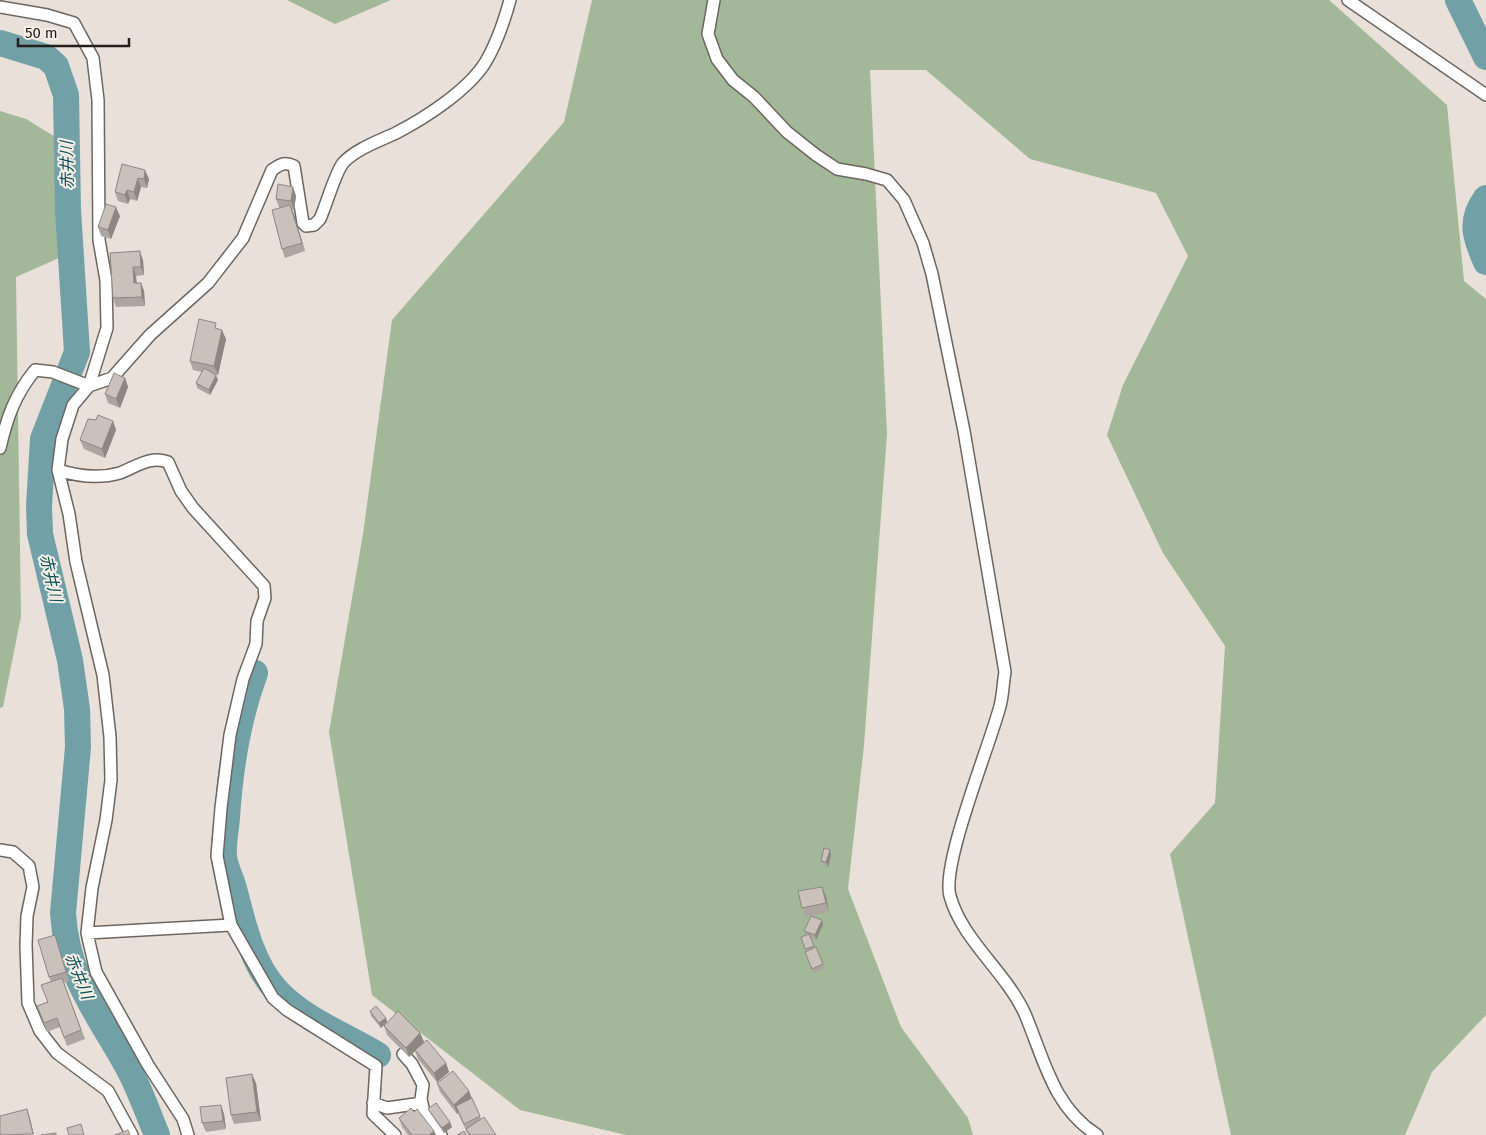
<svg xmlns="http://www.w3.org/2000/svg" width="1486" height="1135" font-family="'Fira Sans','Noto Sans JP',sans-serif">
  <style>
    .green { fill: #a3b898 }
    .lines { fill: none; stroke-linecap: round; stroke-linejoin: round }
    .river { stroke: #71a0a7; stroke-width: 26 }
    .street-casing { stroke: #6d6660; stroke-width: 14 }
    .street { stroke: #fff; stroke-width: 11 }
    .wall { fill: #ada6a0 }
    .shaded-wall { fill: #8d8782 }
    .building { fill: #c9c1ba; stroke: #8d8782 }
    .labels { text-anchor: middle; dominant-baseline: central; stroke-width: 4; stroke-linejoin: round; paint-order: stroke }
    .water-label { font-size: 16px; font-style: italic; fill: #075058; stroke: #f5eee6 }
  </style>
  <rect width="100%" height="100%" fill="#e8e0d9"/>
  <!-- green -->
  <path class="green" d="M 287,0 L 391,0 L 335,24 Z
    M 592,0 L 1329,0 L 1447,105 L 1464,281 L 1486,299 L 1486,1015 L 1432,1072 L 1405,1135 L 1231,1135 L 1170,854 L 1215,803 L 1225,646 L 1163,553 L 1107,435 L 1123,385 L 1188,256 L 1156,193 L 1030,159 L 926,70 L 870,70 L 887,434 L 864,745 L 848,889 L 901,1027 L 968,1118 L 973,1135 L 626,1135 L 520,1110 L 372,995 L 329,732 L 363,534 L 392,320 L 564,122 Z
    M 0,111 L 26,119 L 57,138 L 59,258 L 16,277 L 21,616 L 3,707 L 0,708 Z"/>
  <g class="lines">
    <!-- river -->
    <path class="river" d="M 1458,0 L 1486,57
      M 0,43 L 46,57 L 56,66 L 66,95 L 68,210 L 77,352 L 43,439 L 39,506 L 40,534 L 70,660 L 77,709 L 78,747 L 63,913 C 67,976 95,1009 125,1062 C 138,1084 147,1111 157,1135
      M 1486,198 C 1469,221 1475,237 1486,262
      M 255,673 C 238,719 230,769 227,818 C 226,830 223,844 224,856 C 225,866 230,876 233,885 C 243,921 250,961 276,990 C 302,1019 345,1035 378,1055"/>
    <!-- street casing -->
    <g class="street-casing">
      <path id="street" d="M 714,0 L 708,34 L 717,59 L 733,80 L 754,97 L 787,132 L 816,155 L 837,169 L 866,174 L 887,180 L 904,200 L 923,243 L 932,274 L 964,431 L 1005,672 C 1003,683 1003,695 1000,706 C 990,745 941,864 950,896 C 962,940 1006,972 1025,1014 C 1044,1059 1053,1107 1097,1135
        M 1348,0 L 1486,95
        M 0,7 L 47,15 L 74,23 L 93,58 L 98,100 L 99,240 L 106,280 L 107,328 L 89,386 L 73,405 L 62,439 L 58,470 L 69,514 L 76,562 L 103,675 L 110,737 L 111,780 L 106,820 L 92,888 L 87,933 L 96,972 L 148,1065 L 183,1119 L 188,1135
        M 0,448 C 7,417 15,395 35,370 L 53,372 L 89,386 L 112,378 L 150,335 L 208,283 L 243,238 L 272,170 C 280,165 284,161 294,166 L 303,223 L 306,226 L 314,225 L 320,219 C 326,206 335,173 343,163 C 356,149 379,141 396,133 C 425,118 467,91 485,63 C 497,43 504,22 510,0
        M 58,470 C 77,476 99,479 120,473 C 135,467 152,455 168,462 L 181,491 L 193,508 L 264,586 L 265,598 L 257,621 L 256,644 L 243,679 L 230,735 L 221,808 L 217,856 L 231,925 L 273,998 L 287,1010 L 376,1066 L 373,1114 L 395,1135
        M 0,850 L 13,852 L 29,866 L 33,887 L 27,916 L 26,945 L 28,1003 L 40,1031 L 57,1053 L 108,1091 L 132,1135
        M 87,933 L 231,925
        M 403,1054 L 412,1064 L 423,1085 L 421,1099 L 424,1112 L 441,1135
        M 373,1103 L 387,1108 L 422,1103"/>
    </g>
    <!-- street -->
    <use href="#street" class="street"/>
  </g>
  <!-- wall -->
  <path class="wall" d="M 122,164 L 149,179 L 147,188 L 141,187 L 137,201 L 130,199 L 128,204 L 118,201 L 115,192 Z
    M 293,187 L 296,196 L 294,210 L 292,210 L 305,251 L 285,258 L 282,249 L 280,208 L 279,207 L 276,199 Z
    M 120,216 L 111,239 L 101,236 L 98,227 Z
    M 110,253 L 143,260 L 144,275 L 136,276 L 137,283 L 141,283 L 144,291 L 145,306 L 116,307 L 113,298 Z
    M 219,329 L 226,339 L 218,375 L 215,375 L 218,380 L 210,395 L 197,388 L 196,383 L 202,372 L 193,370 L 190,361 Z
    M 125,378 L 128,387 L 120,408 L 108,403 L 105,394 Z
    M 113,421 L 116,430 L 105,458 L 84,449 L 80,440 Z
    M 830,850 L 831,855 L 828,867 L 822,865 L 821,861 Z
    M 826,896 L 829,912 L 805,917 L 802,908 Z
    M 823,925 L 816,940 L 811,937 L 815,948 L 816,947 L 825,968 L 814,973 L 805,952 L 806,952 L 801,937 L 806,935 L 804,931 Z
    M 55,935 L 69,981 L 64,983 L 85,1039 L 67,1046 L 60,1027 L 47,1032 L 37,1006 L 47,1002 L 51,982 L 49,977 Z
    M 370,1011 L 386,1018 L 387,1022 L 381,1028 L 371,1016 Z
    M 384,1026 L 420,1033 L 424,1042 L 420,1045 L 446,1063 L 449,1072 L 437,1082 L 418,1059 L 415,1051 L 409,1057 L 387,1035 Z
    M 256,1083 L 261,1121 L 234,1124 L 231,1115 Z
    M 437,1083 L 469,1091 L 481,1119 L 496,1135 L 468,1135 L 458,1113 L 457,1114 L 440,1092 Z
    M 221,1105 L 224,1114 L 226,1129 L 206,1132 L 202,1123 Z
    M 428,1109 L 452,1127 L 444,1133 L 430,1113 Z
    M 414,1112 L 434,1131 L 436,1135 L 408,1135 L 402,1127 L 399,1118 Z"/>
  <!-- shaded-wall -->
  <path class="shaded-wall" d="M 145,170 L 149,179 L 147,188 L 144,179 Z
    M 138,178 L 141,187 L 137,201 L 134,192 Z
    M 293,187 L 296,196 L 294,210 L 291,201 Z
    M 127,190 L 130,199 L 128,204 L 125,195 Z
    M 290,205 L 294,214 L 305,251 L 302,243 Z
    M 116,207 L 120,216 L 111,239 L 108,230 Z
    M 140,251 L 143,260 L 144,275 L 141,267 Z
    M 133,267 L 136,276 L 137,292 L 134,283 Z
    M 141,283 L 144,291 L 145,306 L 142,297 Z
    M 222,330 L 226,339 L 218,375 L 214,366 Z
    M 216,375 L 218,380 L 210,395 L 209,390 Z
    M 125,378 L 128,387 L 120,408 L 116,399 Z
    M 113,421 L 116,430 L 105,458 L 102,449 Z
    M 830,850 L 831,855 L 828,867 L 826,862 Z
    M 822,887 L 826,896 L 829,912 L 826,903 Z
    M 822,920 L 823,925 L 816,940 L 815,935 Z
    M 386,1018 L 387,1022 L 381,1028 L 379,1023 Z
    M 420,1033 L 424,1042 L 409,1057 L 406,1048 Z
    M 446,1063 L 449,1072 L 437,1082 L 434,1073 Z
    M 252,1074 L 256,1083 L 261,1121 L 257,1112 Z
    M 469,1091 L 472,1100 L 456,1106 L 458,1113 L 457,1114 L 454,1105 Z
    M 221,1105 L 224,1114 L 226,1129 L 223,1121 Z
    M 27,1109 L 30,1118 L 34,1135 L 33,1134 Z
    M 450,1122 L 452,1127 L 444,1133 L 442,1128 Z
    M 434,1131 L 436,1135 L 429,1135 Z"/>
  <!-- building -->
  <path class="building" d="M 122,164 L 145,170 L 144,179 L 138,178 L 134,192 L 127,190 L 125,195 L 115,192 Z
    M 278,184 L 293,187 L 291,201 L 276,199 Z
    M 106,204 L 116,207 L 108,230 L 98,227 Z
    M 290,205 L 302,243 L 282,249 L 272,210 Z
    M 140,251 L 141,267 L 133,267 L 134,283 L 141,283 L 142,297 L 113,298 L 110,253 Z
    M 199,319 L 216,323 L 215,328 L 222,330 L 214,366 L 190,361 Z
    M 204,368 L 216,375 L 209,390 L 196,383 Z
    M 114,373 L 125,378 L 116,399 L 105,394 Z
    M 98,415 L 113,421 L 102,449 L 80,440 L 88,419 L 96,420 Z
    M 824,848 L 830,850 L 826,862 L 821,861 Z
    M 822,887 L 826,903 L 802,908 L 798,891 Z
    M 811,916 L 822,920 L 815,935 L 804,931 Z
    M 809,934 L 814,946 L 805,949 L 801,937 Z
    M 55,935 L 66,972 L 49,977 L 38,940 Z
    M 816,947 L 823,964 L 812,969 L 805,952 Z
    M 62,978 L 81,1030 L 64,1037 L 57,1018 L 44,1023 L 37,1006 L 48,1002 L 41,985 Z
    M 376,1006 L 386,1018 L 379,1023 L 370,1011 Z
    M 398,1011 L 420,1033 L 406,1048 L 384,1026 Z
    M 427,1040 L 446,1063 L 434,1073 L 415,1050 Z
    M 453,1071 L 469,1091 L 454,1105 L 437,1083 Z
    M 252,1074 L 257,1112 L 231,1115 L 226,1078 Z
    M 472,1098 L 480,1116 L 464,1124 L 456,1106 Z
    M 436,1103 L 450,1122 L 442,1128 L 428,1109 Z
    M 221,1105 L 223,1121 L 202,1123 L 200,1107 Z
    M 411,1108 L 414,1112 L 417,1109 L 434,1131 L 429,1135 L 412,1135 L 399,1118 Z
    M 27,1109 L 33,1134 L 0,1135 L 0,1116 Z
    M 484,1117 L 496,1135 L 470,1135 L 466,1129 Z
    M 81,1124 L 84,1135 L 69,1135 L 67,1128 Z
    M 128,1130 L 130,1135 L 115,1135 Z
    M 464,1131 L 466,1135 L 457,1135 Z
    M 56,1133 L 56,1135 L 41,1135 Z"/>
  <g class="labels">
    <!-- water labels -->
    <g class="water-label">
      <text transform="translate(67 165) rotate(-91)">赤井川</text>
      <text transform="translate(51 578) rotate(77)">赤井川</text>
      <text transform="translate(79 976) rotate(68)">赤井川</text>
    </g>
  </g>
  <!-- scale -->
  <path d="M18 38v8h111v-8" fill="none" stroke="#221f1c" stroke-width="2.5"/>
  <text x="25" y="38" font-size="15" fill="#221f1c" stroke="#f5eee6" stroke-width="4" paint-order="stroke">50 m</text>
</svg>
